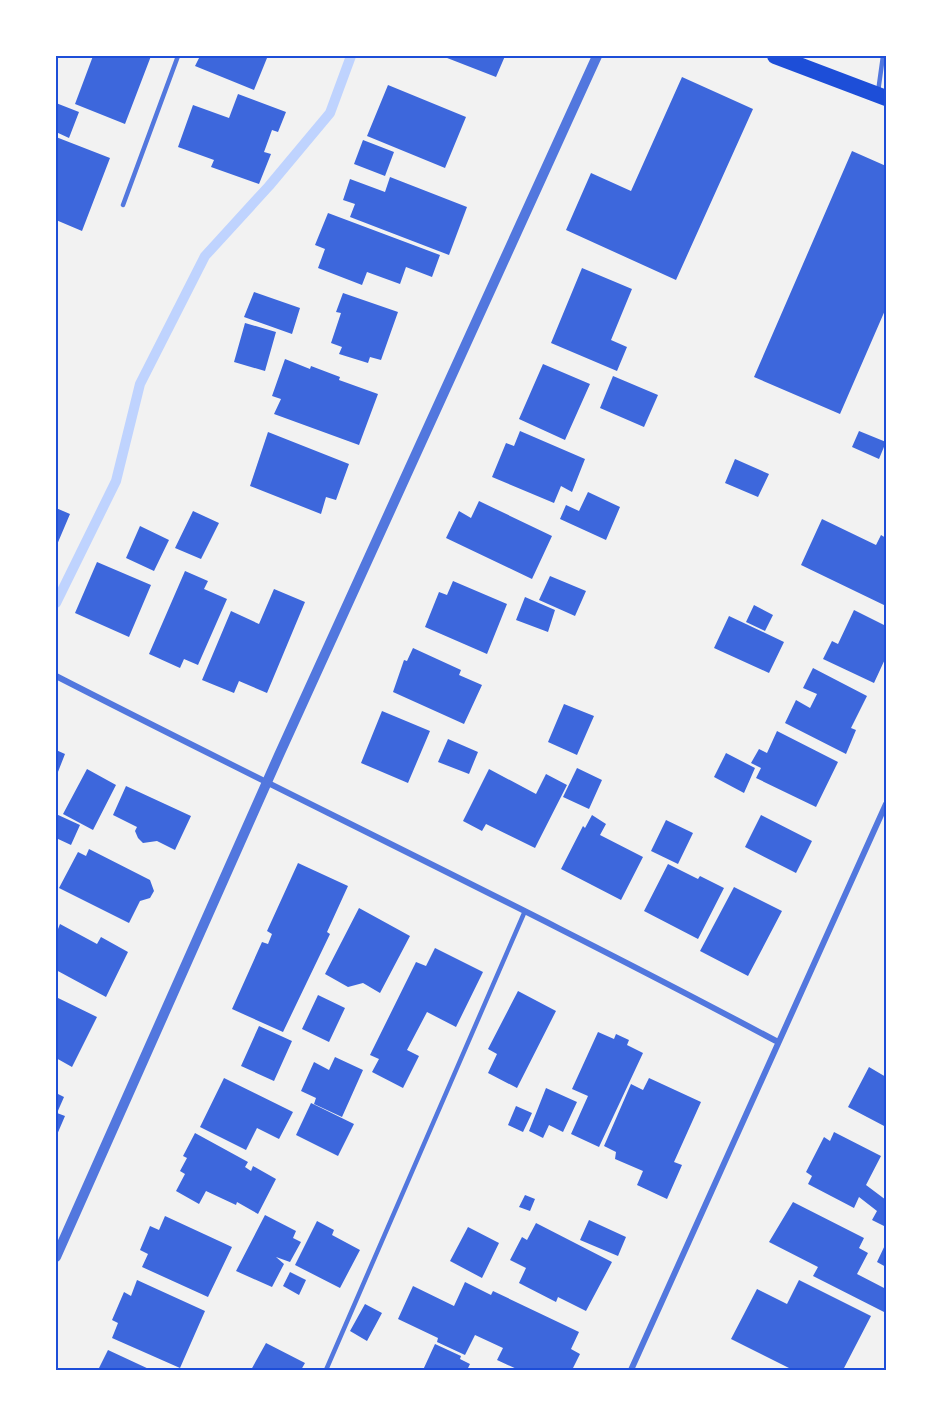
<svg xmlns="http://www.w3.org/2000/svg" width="942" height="1426" font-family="Montserrat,sans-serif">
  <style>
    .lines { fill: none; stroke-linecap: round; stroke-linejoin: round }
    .stream { stroke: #bfd3fe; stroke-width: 10 }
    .building { fill: #3d67dc }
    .service { stroke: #5277de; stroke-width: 4.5 }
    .minor { stroke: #5277de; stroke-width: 6 }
    .tertiary { stroke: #5277de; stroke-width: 10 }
    .trunk { stroke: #1d4ed8; stroke-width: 16 }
    .neatline { fill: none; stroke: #1d4ed8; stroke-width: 2 }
  </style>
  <rect width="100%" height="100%" fill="#f2f2f2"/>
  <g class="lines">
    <!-- stream -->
    <path class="stream" d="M 56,603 L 116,481 L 140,384 L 205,256 L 269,186 L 330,113 L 351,56"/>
  </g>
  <!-- building -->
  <path class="building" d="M 93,56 L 151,56 L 125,124 L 75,104 Z
    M 200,56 L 261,56 L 267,58 L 254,90 L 195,66 Z
    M 442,56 L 505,56 L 496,77 Z
    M 682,77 L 753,109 L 676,280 L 566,230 L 591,173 L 631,191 Z
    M 388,85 L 466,117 L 445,168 L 367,136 Z
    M 238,94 L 286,112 L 278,132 L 272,130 L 264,152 L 271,154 L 259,184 L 211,167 L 214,160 L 178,147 L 193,105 L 229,118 Z
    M 56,103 L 79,112 L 69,138 L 56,132 Z
    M 56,137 L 110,158 L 82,231 L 56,220 Z
    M 363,140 L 394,152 L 385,176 L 354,164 Z
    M 852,151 L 886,166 L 886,308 L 840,414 L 754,377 Z
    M 390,177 L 467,207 L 449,255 L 350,217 L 355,204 L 343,200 L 350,179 L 385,192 Z
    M 328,213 L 440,255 L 432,277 L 406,267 L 400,284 L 367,272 L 362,285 L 318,268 L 325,249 L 315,245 Z
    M 582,268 L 632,289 L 611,340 L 627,347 L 617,371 L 551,343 Z
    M 254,292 L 300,308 L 292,334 L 244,317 Z
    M 343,293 L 398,312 L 381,360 L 370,357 L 368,363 L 339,354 L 342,347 L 331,343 L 341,313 L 336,312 Z
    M 245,323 L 276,332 L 265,371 L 234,362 Z
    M 285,359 L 310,369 L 311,366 L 340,377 L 339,380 L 378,394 L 359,445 L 274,414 L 281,399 L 272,396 Z
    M 543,364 L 590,384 L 565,440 L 519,419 Z
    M 613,376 L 658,395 L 644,427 L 600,408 Z
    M 520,431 L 585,459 L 572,492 L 561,486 L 554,503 L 492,477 L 506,443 L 514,446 Z
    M 859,431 L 886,442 L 879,459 L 852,447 Z
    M 268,432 L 349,464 L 336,500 L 326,497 L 321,514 L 250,486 Z
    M 735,459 L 769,474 L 758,497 L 725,483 Z
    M 588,492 L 620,507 L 606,540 L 560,519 L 566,505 L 579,511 Z
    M 479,501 L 552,536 L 532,579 L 446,538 L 459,511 L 471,518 Z
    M 56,508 L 70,514 L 56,547 Z
    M 193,511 L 219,523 L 201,559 L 175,548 Z
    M 822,519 L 876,545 L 881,535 L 886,538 L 886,606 L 801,565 Z
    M 140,526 L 169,540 L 154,571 L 126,558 Z
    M 97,562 L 151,585 L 129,637 L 75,613 Z
    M 185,571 L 208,581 L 204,589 L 227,599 L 198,665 L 184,659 L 180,668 L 149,654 Z
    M 550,576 L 586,591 L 575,616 L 539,600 Z
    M 453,581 L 507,604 L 487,654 L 425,627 L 439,592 L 447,595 Z
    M 274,589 L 305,602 L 267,693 L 239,681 L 234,693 L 202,680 L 231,611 L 259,624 Z
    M 525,597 L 555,610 L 548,632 L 516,620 Z
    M 754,605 L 773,615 L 765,631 L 746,622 Z
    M 854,610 L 886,626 L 886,657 L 874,683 L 823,659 L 832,641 L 838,644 Z
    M 729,616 L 784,642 L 769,673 L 714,648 Z
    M 413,648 L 461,670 L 459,675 L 482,685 L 464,724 L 393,692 L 404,660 L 407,661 Z
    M 813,668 L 867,696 L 851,728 L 856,730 L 846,754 L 785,723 L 796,700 L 810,708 L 817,694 L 803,688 Z
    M 564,704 L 594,716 L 577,755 L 548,742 Z
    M 382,711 L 430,731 L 408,783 L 361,763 Z
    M 777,731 L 838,762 L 816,807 L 756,778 L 761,768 L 751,763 L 759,749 L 767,753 Z
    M 448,739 L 478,752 L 469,774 L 438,762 Z
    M 56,750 L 65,754 L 56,777 Z
    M 726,753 L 755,768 L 744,793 L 714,777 Z
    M 577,768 L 602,780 L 589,809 L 563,797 Z
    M 87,769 L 116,785 L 93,830 L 63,814 Z
    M 489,769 L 536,794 L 546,774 L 567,785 L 535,848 L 486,824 L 482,831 L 463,821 Z
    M 126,786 L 191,816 L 175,850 L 157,841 L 143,843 L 138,838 L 135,831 L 137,827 L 113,815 Z
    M 56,814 L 80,825 L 71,845 L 56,838 Z
    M 592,815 L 606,824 L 600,835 L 643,857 L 621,900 L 561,869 L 583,826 L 585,828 Z
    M 761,815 L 812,841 L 796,873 L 745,847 Z
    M 666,820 L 693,833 L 678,864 L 651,851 Z
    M 89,849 L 150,880 L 154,891 L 150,898 L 140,901 L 129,923 L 59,888 L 78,852 L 86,856 Z
    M 298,863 L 348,886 L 327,932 L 330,934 L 283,1032 L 232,1009 L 262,942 L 268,944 L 272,934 L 267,931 Z
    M 668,864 L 698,879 L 700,876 L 724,888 L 698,939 L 644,911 Z
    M 734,887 L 782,911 L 748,976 L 700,951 Z
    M 359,908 L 410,936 L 380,993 L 363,983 L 348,987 L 325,974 Z
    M 60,924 L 97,944 L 101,937 L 128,952 L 106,997 L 56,970 L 56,934 Z
    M 435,948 L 483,972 L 456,1027 L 427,1012 L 407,1050 L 419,1056 L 403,1088 L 372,1072 L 379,1059 L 370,1055 L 416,962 L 426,966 Z
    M 518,991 L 556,1011 L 517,1088 L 488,1073 L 497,1054 L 488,1049 Z
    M 318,995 L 345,1008 L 329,1042 L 302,1029 Z
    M 56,997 L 97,1017 L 72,1067 L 56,1058 Z
    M 259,1026 L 292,1041 L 274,1081 L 241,1066 Z
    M 598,1032 L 614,1039 L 616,1034 L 629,1040 L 627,1045 L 643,1053 L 599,1147 L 571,1134 L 588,1096 L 572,1089 Z
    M 335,1057 L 363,1070 L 342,1117 L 314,1104 L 316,1098 L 301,1091 L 314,1062 L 329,1070 Z
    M 869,1067 L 886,1077 L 886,1127 L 848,1107 Z
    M 224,1078 L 293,1112 L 279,1139 L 257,1128 L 246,1150 L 200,1127 Z
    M 649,1078 L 701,1102 L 674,1162 L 682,1165 L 667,1199 L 637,1185 L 643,1171 L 615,1159 L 616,1152 L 604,1146 L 631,1084 L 643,1090 Z
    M 546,1088 L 577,1102 L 563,1132 L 549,1125 L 543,1138 L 529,1131 Z
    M 56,1093 L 64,1097 L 57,1113 L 65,1116 L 56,1137 Z
    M 311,1103 L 354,1124 L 338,1156 L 296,1135 Z
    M 516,1106 L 532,1113 L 523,1132 L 508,1125 Z
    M 834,1132 L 881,1156 L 866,1185 L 886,1200 L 886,1227 L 872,1220 L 877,1211 L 859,1197 L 854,1208 L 808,1184 L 812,1176 L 806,1172 L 824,1137 L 830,1141 Z
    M 195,1133 L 248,1162 L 245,1167 L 251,1171 L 253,1166 L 276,1179 L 258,1214 L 237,1202 L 236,1205 L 206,1191 L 199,1204 L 176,1191 L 185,1174 L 180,1171 L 187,1158 L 183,1156 Z
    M 525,1195 L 535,1199 L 530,1211 L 519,1207 Z
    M 793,1202 L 864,1238 L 859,1248 L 868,1253 L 857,1274 L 886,1289 L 886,1313 L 813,1276 L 818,1267 L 769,1242 Z
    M 265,1215 L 296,1231 L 293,1238 L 301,1242 L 290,1262 L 276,1257 L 284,1264 L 272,1287 L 236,1271 Z
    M 165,1216 L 232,1247 L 208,1297 L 142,1267 L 148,1254 L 140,1250 L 150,1226 L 159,1230 Z
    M 589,1220 L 626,1237 L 618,1256 L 580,1240 Z
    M 317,1221 L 334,1230 L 332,1235 L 360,1250 L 340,1288 L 295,1265 Z
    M 536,1223 L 612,1262 L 586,1311 L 558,1297 L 556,1302 L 519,1283 L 526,1268 L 510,1260 L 522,1237 L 527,1240 Z
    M 468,1227 L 499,1243 L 482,1278 L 450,1261 Z
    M 886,1243 L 886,1267 L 877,1262 Z
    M 290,1272 L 306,1280 L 299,1295 L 283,1286 Z
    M 137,1280 L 205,1311 L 180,1368 L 112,1338 L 118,1323 L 112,1320 L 124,1292 L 131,1296 Z
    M 799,1280 L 871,1316 L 843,1370 L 793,1370 L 731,1339 L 757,1289 L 787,1304 Z
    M 465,1282 L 491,1295 L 493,1291 L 579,1332 L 571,1349 L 580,1354 L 572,1370 L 519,1370 L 497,1360 L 503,1348 L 475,1335 L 465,1355 L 437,1342 L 438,1338 L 398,1319 L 413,1286 L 454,1306 Z
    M 365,1304 L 382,1313 L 367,1341 L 350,1331 Z
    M 266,1343 L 305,1363 L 301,1370 L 251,1370 Z
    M 435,1344 L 461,1356 L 460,1359 L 470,1364 L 467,1370 L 423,1370 Z
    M 108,1350 L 151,1370 L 98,1370 Z"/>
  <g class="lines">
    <!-- service -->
    <path class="service" d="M 878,92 L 883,56
      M 123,205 L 178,56
      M 326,1370 L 525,911"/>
    <!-- minor -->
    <path class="minor" d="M 56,676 C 296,799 540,915 778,1042
      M 631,1370 L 886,804"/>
    <!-- tertiary -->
    <path class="tertiary" d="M 56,1257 L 279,755 L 597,56"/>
    <!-- trunk -->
    <path class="trunk" d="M 775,56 L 886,98"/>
  </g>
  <!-- border -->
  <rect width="942" height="1426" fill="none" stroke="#ffffff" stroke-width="114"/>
  <rect x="57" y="57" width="828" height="1312" class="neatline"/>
</svg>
